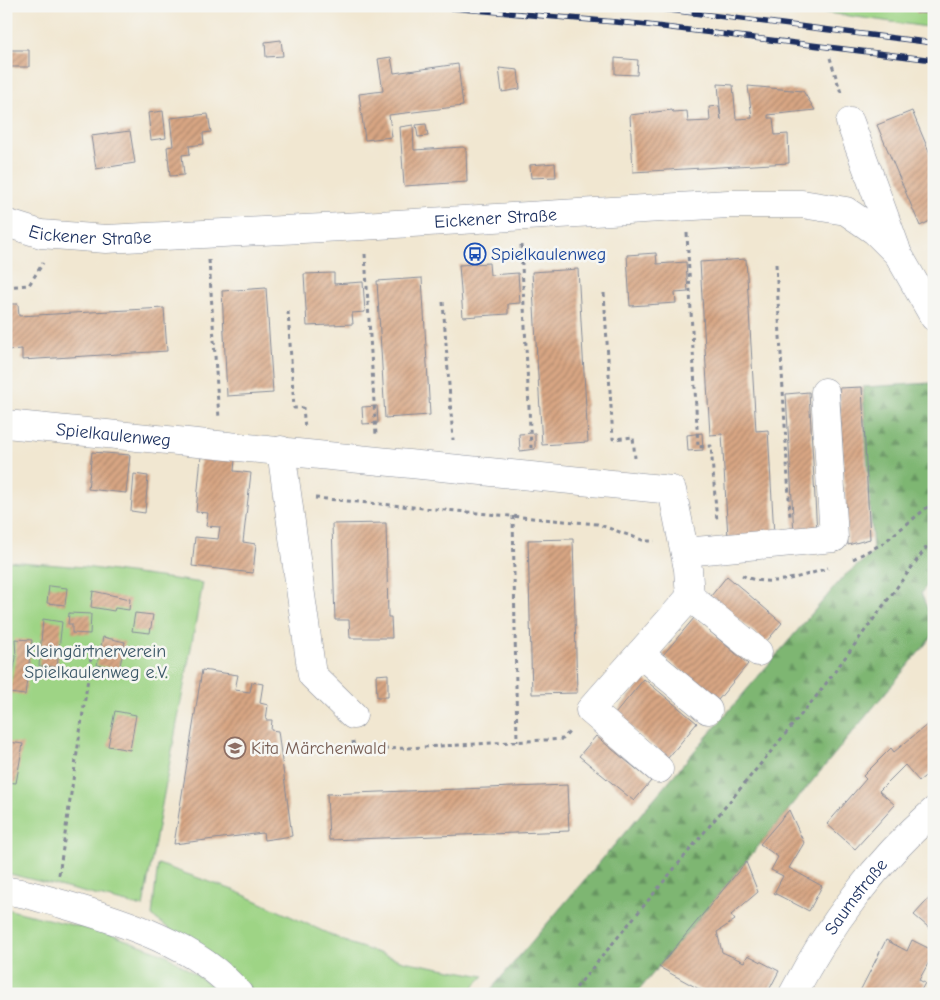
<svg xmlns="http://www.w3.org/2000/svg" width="940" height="1000" font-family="'Comic Neue',sans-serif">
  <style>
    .green { fill: #9ed485; stroke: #5c8272 }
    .forest { fill: url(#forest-firs); stroke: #4c7268 }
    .building { fill: url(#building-hatch) }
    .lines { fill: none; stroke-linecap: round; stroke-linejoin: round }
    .minor-casing { stroke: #868b98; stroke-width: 29 }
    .path { stroke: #868b98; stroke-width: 3; stroke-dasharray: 4 4; stroke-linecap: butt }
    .minor { stroke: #fff; stroke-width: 28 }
    .rail-casing { stroke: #1b2f5e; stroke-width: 5.5 }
    .rail { stroke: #f6f6f2; stroke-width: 4; stroke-dasharray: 11; stroke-linecap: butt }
    .labels { text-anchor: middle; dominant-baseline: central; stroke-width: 5; stroke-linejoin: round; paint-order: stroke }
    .street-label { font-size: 18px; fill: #1b2f5e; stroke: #f6f6f2 }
    .transit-label { font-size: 18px; fill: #164399; stroke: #f6f6f2; text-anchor: start }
    .park-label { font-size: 18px; fill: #3c5868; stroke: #f6f6f2 }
    .education-label { font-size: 18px; fill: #785e54; stroke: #f6f6f2; text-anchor: start }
  </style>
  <defs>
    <pattern id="forest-firs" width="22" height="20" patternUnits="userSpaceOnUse" patternTransform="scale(1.25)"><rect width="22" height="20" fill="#7eb672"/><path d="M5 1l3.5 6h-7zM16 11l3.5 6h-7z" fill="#669461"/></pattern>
    <pattern id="building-hatch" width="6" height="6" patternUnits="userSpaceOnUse" patternTransform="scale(1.25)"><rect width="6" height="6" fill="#d8a683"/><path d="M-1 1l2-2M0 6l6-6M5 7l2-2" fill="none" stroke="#ae886e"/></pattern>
  </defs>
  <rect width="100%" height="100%" fill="#f6f6f2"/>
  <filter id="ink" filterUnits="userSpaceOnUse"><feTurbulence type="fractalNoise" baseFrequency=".02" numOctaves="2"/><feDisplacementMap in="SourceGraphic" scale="10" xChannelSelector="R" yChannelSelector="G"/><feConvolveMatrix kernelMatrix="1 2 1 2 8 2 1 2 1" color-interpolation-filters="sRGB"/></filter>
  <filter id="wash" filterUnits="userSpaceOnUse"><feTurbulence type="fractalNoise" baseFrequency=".0096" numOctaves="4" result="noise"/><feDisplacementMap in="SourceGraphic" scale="20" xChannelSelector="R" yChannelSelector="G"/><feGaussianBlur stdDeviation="1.12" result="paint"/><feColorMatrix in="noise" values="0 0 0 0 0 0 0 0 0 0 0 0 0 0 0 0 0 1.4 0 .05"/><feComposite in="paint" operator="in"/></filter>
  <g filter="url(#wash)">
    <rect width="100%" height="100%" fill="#f1e7d1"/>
    <!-- green -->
    <path class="green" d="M 820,6 L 934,6 L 934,28 L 821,12 Z
      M 6,561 L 84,567 L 203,583 L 143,907 L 6,873 Z
      M 158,864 L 233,890 L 351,944 L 403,961 L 484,976 L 466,994 L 257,994 L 152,916 Z
      M 6,909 L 110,934 L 167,955 L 224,994 L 6,994 Z"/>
    <!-- forest -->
    <path class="forest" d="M 931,383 L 934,389 L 934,577 L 921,593 L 934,624 L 934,634 L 636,994 L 487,994 L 844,576 L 873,553 L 863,387 Z"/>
    <g id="blocks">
      <!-- building -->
      <path class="building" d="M 916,6 L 934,6 L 934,14 L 916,13 Z
        M 281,40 L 283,56 L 266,57 L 265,42 Z
        M 10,50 L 29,50 L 29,67 L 10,67 Z
        M 391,57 L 394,73 L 458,64 L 463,106 L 389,115 L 392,137 L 365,140 L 359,94 L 383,91 L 378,59 Z
        M 615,58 L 638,60 L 637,75 L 615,74 Z
        M 499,68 L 518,70 L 520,89 L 502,92 Z
        M 718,84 L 733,85 L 736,119 L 752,118 L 748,86 L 803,91 L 815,110 L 768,115 L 768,118 L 773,118 L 775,135 L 788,134 L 789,163 L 633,172 L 630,115 L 672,110 L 673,112 L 687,111 L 688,122 L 710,121 L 709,107 L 719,106 L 721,120 Z
        M 163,111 L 166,138 L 151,140 L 148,113 Z
        M 912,111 L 934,163 L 934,230 L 930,221 L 920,226 L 877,125 Z
        M 208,114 L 211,132 L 203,133 L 204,144 L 189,146 L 190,154 L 182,155 L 184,175 L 170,176 L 167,147 L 173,146 L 170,118 Z
        M 426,124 L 428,136 L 418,137 L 416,125 Z
        M 413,125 L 414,150 L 463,147 L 466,149 L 467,182 L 404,186 L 400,127 Z
        M 130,131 L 135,163 L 96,169 L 91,136 Z
        M 555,163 L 556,177 L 531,178 L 530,165 Z
        M 656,253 L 657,264 L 686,262 L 688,292 L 675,293 L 676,303 L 630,306 L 627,255 Z
        M 746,259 L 756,431 L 768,430 L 774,535 L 728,538 L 722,434 L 710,435 L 700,262 Z
        M 489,263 L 490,275 L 518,273 L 520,303 L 508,304 L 508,314 L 463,317 L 459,265 Z
        M 578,269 L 588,442 L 542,445 L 532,272 Z
        M 334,273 L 334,284 L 363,282 L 365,312 L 352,313 L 353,324 L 307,326 L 304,274 Z
        M 422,278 L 430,415 L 385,418 L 377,281 Z
        M 266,288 L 273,393 L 227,396 L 222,291 Z
        M 6,304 L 18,304 L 19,316 L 164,308 L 167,351 L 22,360 L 22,349 L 6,350 Z
        M 862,387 L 870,539 L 848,545 L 839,388 Z
        M 809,392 L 817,533 L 794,534 L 786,394 Z
        M 377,406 L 378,423 L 363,424 L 362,407 Z
        M 535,433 L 535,449 L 520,451 L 519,434 Z
        M 702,433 L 703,450 L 688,451 L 687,435 Z
        M 92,452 L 130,455 L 126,493 L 88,489 Z
        M 201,456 L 235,459 L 234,471 L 251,473 L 243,542 L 256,544 L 253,573 L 192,566 L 195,537 L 218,539 L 220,527 L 206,526 L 208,513 L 196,512 Z
        M 134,474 L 148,476 L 145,513 L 131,511 Z
        M 386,523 L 388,617 L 391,617 L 392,638 L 350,638 L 349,620 L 335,620 L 332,524 Z
        M 573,539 L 577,693 L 532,694 L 528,540 Z
        M 727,576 L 782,623 L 766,642 L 711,596 Z
        M 49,586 L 67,588 L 65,605 L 47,603 Z
        M 93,591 L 130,599 L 129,610 L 115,608 L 114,611 L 91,607 Z
        M 69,613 L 91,614 L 90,634 L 72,633 L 72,624 L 68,624 Z
        M 135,613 L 153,615 L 150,633 L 132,631 Z
        M 694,618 L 748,664 L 718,700 L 663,655 Z
        M 43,619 L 62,622 L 57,667 L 39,666 Z
        M 103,637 L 125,642 L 119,670 L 97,665 Z
        M 15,639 L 32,640 L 25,695 L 9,693 L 16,658 Z
        M 202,670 L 238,675 L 235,690 L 250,692 L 252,682 L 263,684 L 260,703 L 268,705 L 266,720 L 272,720 L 271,730 L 278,731 L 292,836 L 264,840 L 263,833 L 174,844 Z
        M 388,674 L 388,697 L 377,697 L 376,675 Z
        M 644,679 L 697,723 L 668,758 L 615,714 Z
        M 115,711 L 136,715 L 130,750 L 108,746 Z
        M 934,719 L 934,769 L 919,781 L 905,765 L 879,791 L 895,805 L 855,849 L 827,824 L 866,779 L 863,776 L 891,748 L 894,752 Z
        M 596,736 L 651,781 L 634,801 L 579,756 Z
        M 9,742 L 23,744 L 16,783 L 6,782 Z
        M 567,785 L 569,831 L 329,840 L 327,794 Z
        M 789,810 L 804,843 L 789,868 L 822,886 L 809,911 L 774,893 L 783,876 L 771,870 L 778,857 L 760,844 Z
        M 746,862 L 758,892 L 731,915 L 735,920 L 717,932 L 722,952 L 744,962 L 748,955 L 779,971 L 767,994 L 708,994 L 659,967 Z
        M 934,893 L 934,932 L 914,915 Z
        M 886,940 L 907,951 L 912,940 L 934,951 L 934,964 L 929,962 L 919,980 L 925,983 L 919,994 L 865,994 L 860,991 Z"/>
    </g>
  </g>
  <g filter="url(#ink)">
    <use href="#blocks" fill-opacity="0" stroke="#868b98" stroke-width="1"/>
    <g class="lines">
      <!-- minor casing -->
      <g class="minor-casing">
        <g id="minor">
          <path d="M 850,122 L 896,248"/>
          <path id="s1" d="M 6,223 L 41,234 L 106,239 L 362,226 L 728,204 L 802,204 L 846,211 L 875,231 L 898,254 L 934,317"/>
          <path id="s2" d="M 6,424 L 672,490 L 688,569 L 690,597 L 590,710 L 659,769"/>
          <path d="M 281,450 L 312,675 L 353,715"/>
          <path d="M 685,552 L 834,538 L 825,392"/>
          <path d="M 690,597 L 758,652"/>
          <path d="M 640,654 L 708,710"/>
          <path d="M 6,891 C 25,892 43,899 62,904 C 121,921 199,945 239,994"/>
          <path id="s3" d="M 793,994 C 828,926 877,861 934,811"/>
        </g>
      </g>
      <!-- path -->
      <path class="path" d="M 830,58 L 842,96
        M 687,233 L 698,447 L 711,446 L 717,522
        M 521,245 L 531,448
        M 365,254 L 376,435
        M 209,260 L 219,419
        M 776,264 L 790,516
        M 6,287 L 29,285 L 43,263
        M 604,293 L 613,439 L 633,437 L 635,458
        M 443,302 L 453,440
        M 288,311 L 294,408 L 303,408 L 305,428
        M 315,498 L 597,524 L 645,541 L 655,541
        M 513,516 L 517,742
        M 853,559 L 882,544 L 934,502
        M 742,575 C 767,589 803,576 828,568
        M 353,741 L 354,751 L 563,739 L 571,730
        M 59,875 L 91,658
        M 571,994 L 819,693 L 934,537"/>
      <!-- minor -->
      <use href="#minor" class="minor"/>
      <!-- rail casing -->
      <g class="rail-casing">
        <path id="rail" d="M 427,6 L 639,24 L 934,60
          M 637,6 L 934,43"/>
      </g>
      <!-- rail -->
      <use href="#rail" class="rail"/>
    </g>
  </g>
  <!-- icons -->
  <defs>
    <g id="bus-ring" transform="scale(1.125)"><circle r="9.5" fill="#f6f6f2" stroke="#1a4fb4" stroke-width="1.5"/><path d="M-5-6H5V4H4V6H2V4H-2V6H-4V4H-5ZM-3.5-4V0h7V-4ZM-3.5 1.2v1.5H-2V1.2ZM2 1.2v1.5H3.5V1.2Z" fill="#1a4fb4"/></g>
    <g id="school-ring" transform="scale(1.125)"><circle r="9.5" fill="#f6f6f2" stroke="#8d6e63" stroke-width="1.5"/><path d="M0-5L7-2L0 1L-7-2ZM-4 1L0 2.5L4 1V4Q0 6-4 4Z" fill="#8d6e63"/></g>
  </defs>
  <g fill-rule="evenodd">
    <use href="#bus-ring" x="475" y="254"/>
    <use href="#school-ring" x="235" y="748"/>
  </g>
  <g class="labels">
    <!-- street labels -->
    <g class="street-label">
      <text stroke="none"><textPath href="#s1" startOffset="492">Eickener Straße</textPath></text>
      <text stroke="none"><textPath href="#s1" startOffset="86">Eickener Straße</textPath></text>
      <text stroke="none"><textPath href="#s2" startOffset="108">Spielkaulenweg</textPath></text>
      <text stroke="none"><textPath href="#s3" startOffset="116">Saumstraße</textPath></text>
    </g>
    <!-- transit labels -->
    <g class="transit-label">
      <text x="491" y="254">Spielkaulenweg</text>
    </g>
    <!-- park labels -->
    <g class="park-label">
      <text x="96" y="651">Kleingärtnerverein<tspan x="96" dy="21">Spielkaulenweg e.V.</tspan></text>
    </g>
    <!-- education labels -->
    <g class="education-label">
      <text x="251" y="748">Kita Märchenwald</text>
    </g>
  </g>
  <!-- margin -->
  <rect width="940" height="1000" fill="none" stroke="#f6f6f2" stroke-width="25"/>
</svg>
